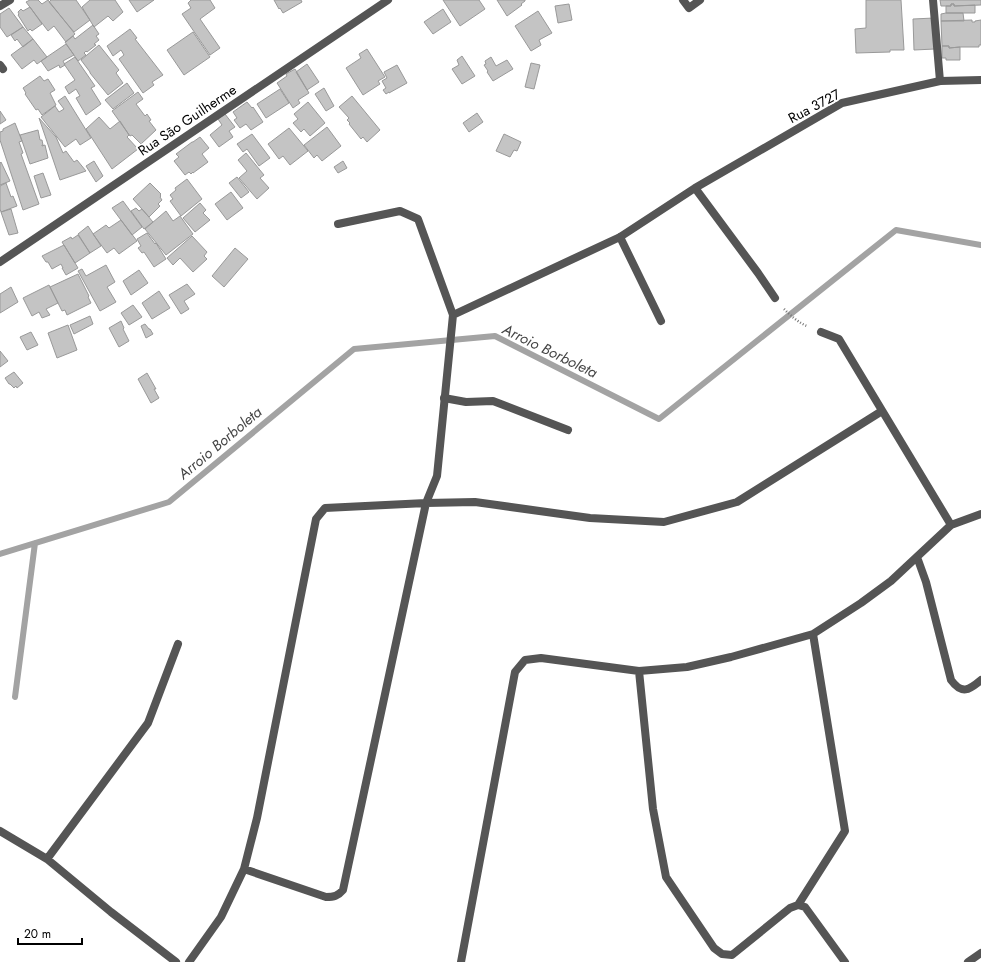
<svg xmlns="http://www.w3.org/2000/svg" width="981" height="962" font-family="Jost,sans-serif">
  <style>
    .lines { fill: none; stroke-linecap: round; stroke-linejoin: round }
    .stream { stroke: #a3a3a3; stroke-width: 6 }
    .building { fill: #c4c4c4; stroke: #999 }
    .path { stroke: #777; stroke-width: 2.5; stroke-dasharray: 1 2; stroke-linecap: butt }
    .service { stroke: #555; stroke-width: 8 }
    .minor { stroke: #555; stroke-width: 8 }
    .labels { text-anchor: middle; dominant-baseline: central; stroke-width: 3.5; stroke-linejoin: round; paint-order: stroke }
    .street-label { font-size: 14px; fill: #000; stroke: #fff }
    .water-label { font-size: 15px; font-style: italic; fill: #444; stroke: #fff }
  </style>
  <rect width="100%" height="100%" fill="#fff"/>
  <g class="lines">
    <!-- stream -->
    <path class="stream" d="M 0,554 L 169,502 L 354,349 L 495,336 L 659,419 L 896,230 L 981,245
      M 15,697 L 35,543"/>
  </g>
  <!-- building -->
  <path class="building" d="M 30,0 L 38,0 L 42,4 L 48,0 L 75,34 L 66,42 L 54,26 L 48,31 L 26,2 Z
    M 51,0 L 76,0 L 90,20 L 74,32 L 49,2 Z
    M 90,0 L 115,0 L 123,12 L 113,21 L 108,16 L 94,27 L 82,7 Z
    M 129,0 L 154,0 L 137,12 Z
    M 191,0 L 210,0 L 215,8 L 200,19 L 220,48 L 210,55 L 182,14 L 191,8 L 188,3 Z
    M 274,0 L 301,0 L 302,2 L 283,13 L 280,8 L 279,9 Z
    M 443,0 L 479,0 L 485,9 L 460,26 Z
    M 497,0 L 525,0 L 525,1 L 521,4 L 522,5 L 507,16 Z
    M 866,0 L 901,0 L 904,50 L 890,50 L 890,52 L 856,53 L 855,29 L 866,28 Z
    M 940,0 L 981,0 L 981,5 L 954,6 L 954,4 L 951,4 L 951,6 L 941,6 Z
    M 569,4 L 572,20 L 558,23 L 555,6 Z
    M 951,4 L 954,4 L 954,6 L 975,5 L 975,13 L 946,13 L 946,6 L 951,6 Z
    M 30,7 L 42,24 L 32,31 L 30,29 L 28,31 L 18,15 L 19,14 L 18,12 L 21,9 L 23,11 Z
    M 9,8 L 23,27 L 7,37 L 0,27 L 0,14 Z
    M 443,9 L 451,22 L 433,34 L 424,22 Z
    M 538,11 L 552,33 L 539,40 L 541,45 L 531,51 L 515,26 Z
    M 946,13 L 963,13 L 964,21 L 941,21 L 941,14 Z
    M 934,18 L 935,49 L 914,50 L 913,19 Z
    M 972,20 L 972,22 L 975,22 L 975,21 L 981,20 L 981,45 L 979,45 L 979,47 L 960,47 L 949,48 L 949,46 L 942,46 L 941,21 Z
    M 93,25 L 99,34 L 96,36 L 99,40 L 94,44 L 96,45 L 87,52 L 86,51 L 84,53 L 86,55 L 78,61 L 65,42 L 73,36 L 75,39 Z
    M 23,27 L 33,39 L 23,47 L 17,39 L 15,41 L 11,35 Z
    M 130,29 L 137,38 L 135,39 L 163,75 L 152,82 L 154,85 L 143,93 L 119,59 L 124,55 L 121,50 L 113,56 L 107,46 Z
    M 193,32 L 210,57 L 184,75 L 167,50 Z
    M 33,39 L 47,57 L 37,64 L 34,60 L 22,69 L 11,55 Z
    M 66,44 L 74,55 L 63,61 L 65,65 L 60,68 L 59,65 L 48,71 L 41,61 Z
    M 99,45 L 119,70 L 116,73 L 123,83 L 108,95 L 90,73 L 90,72 L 81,60 Z
    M 942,46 L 949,46 L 949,48 L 960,47 L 960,60 L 946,60 L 946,58 L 942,58 Z
    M 367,49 L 385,77 L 378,81 L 380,84 L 363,95 L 346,68 L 361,58 L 359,54 Z
    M 462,56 L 475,76 L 462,84 L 452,69 L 459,65 L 457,60 Z
    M 75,57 L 95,86 L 91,88 L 101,104 L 86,115 L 76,98 L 80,96 L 76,89 L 69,94 L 65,87 L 75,80 L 64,64 Z
    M 491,57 L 496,66 L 507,60 L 513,69 L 493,81 L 487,72 L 488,71 L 484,65 L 486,64 L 485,61 Z
    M 531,63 L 540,65 L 534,89 L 525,87 Z
    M 307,64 L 319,82 L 307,90 L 296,72 Z
    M 397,65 L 407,83 L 389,93 L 389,92 L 386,94 L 383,90 L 386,88 L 382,81 L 387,78 L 384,72 Z
    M 295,69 L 309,93 L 298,100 L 300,103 L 293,108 L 277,83 L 287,76 L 286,74 Z
    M 40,76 L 44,81 L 48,79 L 55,90 L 50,93 L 56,105 L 42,115 L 38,109 L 36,110 L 25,94 L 26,93 L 23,88 Z
    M 127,83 L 134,93 L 113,109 L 105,100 Z
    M 324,88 L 334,106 L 326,111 L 315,94 Z
    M 280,89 L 289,103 L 266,118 L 257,104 Z
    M 138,92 L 143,99 L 136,104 L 145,116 L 147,114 L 151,120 L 149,121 L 156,130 L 141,144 L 132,135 L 130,136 L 112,111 Z
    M 65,96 L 91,138 L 80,145 L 76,139 L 65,147 L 41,117 L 55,106 L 59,112 L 64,109 L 58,101 Z
    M 352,96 L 380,130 L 367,142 L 363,137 L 361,139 L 349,124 L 350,123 L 347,120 L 349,118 L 339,107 Z
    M 247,102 L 252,108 L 253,107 L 263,122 L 251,130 L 246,124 L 240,128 L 234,120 L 237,118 L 233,112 Z
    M 308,102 L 325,123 L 310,136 L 304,129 L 301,132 L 293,123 L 298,119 L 294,114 Z
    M 0,111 L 6,120 L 0,124 Z
    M 477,113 L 483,122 L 469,132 L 463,123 Z
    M 225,114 L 235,127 L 229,131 L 233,137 L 219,147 L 210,135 L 222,125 L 218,119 Z
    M 99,117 L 110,129 L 120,121 L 129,135 L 127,137 L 138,149 L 112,169 L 86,129 Z
    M 39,118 L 56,137 L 63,153 L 66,151 L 74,162 L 77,160 L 86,171 L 60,180 Z
    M 15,123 L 22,141 L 19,142 L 23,153 L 21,154 L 39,204 L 23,210 L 0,140 L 0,132 L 3,131 L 3,129 Z
    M 327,127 L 341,146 L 322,161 L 317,155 L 314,158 L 304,145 Z
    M 289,128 L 308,151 L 290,165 L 283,156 L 279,159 L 268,144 Z
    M 38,130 L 40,140 L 42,140 L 43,145 L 42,145 L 42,146 L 45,145 L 48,158 L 30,164 L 20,135 Z
    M 252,134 L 270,158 L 259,166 L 247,149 L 243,152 L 237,144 Z
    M 504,134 L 521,142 L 517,151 L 514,150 L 510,157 L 496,151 Z
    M 200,137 L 209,148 L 202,154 L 208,162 L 193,173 L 193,172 L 191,174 L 189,172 L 185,175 L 174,161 L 179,157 L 176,154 L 192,142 L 193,142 Z
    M 246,153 L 264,175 L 260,178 L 269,188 L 257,199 L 239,178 L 247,171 L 238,160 Z
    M 94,161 L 103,176 L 96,182 L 86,166 Z
    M 343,161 L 347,168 L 338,173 L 334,167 Z
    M 1,162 L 10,181 L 0,185 L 0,163 Z
    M 43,173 L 51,195 L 41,198 L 34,176 Z
    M 237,177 L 249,192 L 241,198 L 229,183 Z
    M 187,179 L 202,199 L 181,216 L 170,201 L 173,199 L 170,195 L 176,190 L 175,188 Z
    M 6,183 L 11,197 L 13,196 L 17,206 L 1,212 L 0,209 L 0,186 Z
    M 150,183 L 161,194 L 160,195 L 161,196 L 160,197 L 162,200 L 158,204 L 160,206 L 149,217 L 133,199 Z
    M 231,192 L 243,208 L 227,220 L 215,204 Z
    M 123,201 L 142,227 L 132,235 L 112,208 Z
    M 200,203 L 206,210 L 203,213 L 210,220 L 195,232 L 183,218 Z
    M 136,208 L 139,211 L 142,209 L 153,222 L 144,229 L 131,211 Z
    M 11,209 L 18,233 L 9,235 L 1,212 Z
    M 166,211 L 173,221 L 180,216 L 193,234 L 166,255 L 145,229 Z
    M 121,220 L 137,241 L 119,254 L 114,248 L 107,253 L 93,234 L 106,225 L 109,228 Z
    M 88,226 L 101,246 L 90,253 L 78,234 Z
    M 147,233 L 155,244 L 156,243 L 166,259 L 154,267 L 144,252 L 142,253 L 138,248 L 141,246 L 137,239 Z
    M 78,235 L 90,253 L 75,263 L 62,242 L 71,237 L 72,239 Z
    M 192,236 L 207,252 L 204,256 L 207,259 L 193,272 L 180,258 L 173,265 L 167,258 Z
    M 64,245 L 78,268 L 66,275 L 62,268 L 63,268 L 61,264 L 52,269 L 48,262 L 46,262 L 42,256 Z
    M 235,248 L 248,259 L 224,287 L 212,276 Z
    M 106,265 L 115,282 L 107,287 L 116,302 L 100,311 L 78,271 L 82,269 L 86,276 Z
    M 139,270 L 148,283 L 131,295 L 123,281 Z
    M 78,274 L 89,296 L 88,297 L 91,303 L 67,315 L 65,310 L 62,311 L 50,287 Z
    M 187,284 L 195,294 L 184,301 L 189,309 L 181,314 L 169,295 Z
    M 49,285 L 58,303 L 46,309 L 50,315 L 42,318 L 39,312 L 32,316 L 23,298 Z
    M 11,287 L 18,302 L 0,313 L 0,294 Z
    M 159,291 L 170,308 L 152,319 L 142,303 Z
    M 133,305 L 142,317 L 129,325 L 121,313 Z
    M 90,316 L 93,324 L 74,334 L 70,325 Z
    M 121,321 L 124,328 L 123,329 L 129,341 L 119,347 L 109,328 Z
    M 145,324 L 149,329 L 150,329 L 153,334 L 146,338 L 141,326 Z
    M 68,325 L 77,350 L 57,358 L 48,333 Z
    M 31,332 L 38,345 L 27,350 L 20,337 Z
    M 0,351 L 8,361 L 0,367 Z
    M 14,372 L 23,383 L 17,388 L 16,386 L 14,388 L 10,384 L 9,384 L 5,378 Z
    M 147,373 L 156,389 L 154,389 L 159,398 L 151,403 L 138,379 Z"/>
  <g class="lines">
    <!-- path -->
    <path class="path" d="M 784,309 C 791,316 799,323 807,326"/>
    <!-- service -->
    <path class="service" d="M 933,0 L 940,81
      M 0,6 L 10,0
      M 620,237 L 661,321
      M 444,398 L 466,402 L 493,401 L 568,430"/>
    <!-- minor -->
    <path class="minor" d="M 683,0 L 689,8 L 700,0
      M 0,65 L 3,69
      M 695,188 L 758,273 L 775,298
      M 0,262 L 388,0
      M 453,315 L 620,237 L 695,188 L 842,103 L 940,81 L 981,80
      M 821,332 L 839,339 L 951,525
      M 917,557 L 926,582 L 951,680 C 962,695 969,690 981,680
      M 639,671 L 653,809 L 666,877 L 714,948 L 722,954 L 732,955 L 790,908 L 798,905 L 805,907 L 845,962
      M 0,831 L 47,859 L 111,912 L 176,962
      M 47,859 L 148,723 L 178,644
      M 244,869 L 326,897 C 334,897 338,896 343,890 L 426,503 L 437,476 L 453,315 L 418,219 L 400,211 L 338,224
      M 798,905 L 845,831 L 813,634
      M 189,962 L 221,917 L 244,869 L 257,818 L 316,519 L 325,508 L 426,503 L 475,502 L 590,518 L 664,522 L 737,502 L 882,411
      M 461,962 L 515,672 L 525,660 L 541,658 L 639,671 L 687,667 L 731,657 L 813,634 L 861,603 L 891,581 L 951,525 L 981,514
      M 968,962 L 981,953"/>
  </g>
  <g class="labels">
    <!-- street labels -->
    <g class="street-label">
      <text transform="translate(814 106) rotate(-28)">Rua 3727</text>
      <text transform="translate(187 120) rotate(-34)">Rua São Guilherme</text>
    </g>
    <!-- water labels -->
    <g class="water-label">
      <text transform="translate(550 351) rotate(26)">Arroio Borboleta</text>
      <text transform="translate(220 443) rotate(-40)">Arroio Borboleta</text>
    </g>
  </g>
  <!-- scale -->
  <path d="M18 938v6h64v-6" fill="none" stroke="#000000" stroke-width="2"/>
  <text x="24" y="938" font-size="12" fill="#000000" stroke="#ffffff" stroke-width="3" paint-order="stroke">20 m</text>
</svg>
